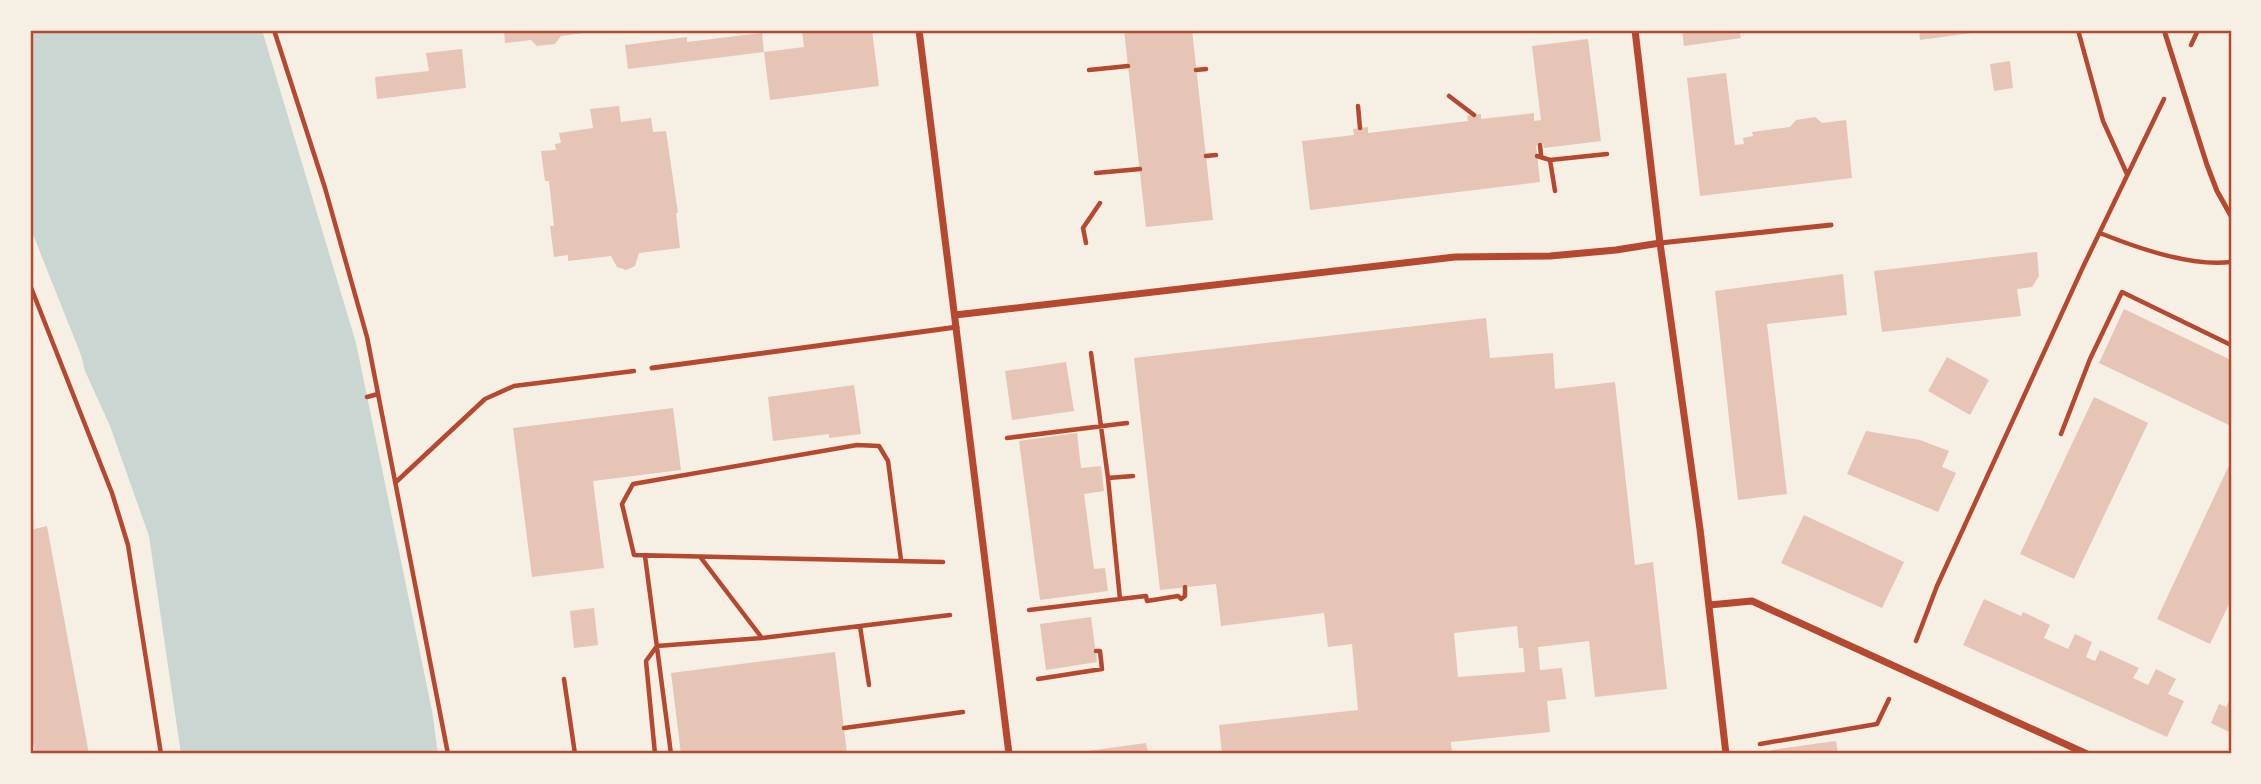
<svg xmlns="http://www.w3.org/2000/svg" width="2261" height="784" font-family="Ubuntu,sans-serif">
  <style>
    .water { fill: #c9d6d2 }
    .building { fill: #e6c5b7; fill-rule: evenodd }
    .lines { fill: none; stroke-linecap: round; stroke-linejoin: round }
    .path { stroke: #b5482f; stroke-width: 4.5 }
    .service { stroke: #b5482f; stroke-width: 5 }
    .minor { stroke: #b5482f; stroke-width: 7 }
    .neatline { fill: none; stroke: #b5482f; stroke-width: 2.5 }
  </style>
  <rect width="100%" height="100%" fill="#f6efe4"/>
  <!-- water -->
  <path class="water" d="M 30,30 L 262,30 L 356,343 L 432,711 L 438,754 L 181,754 L 149,536 L 110,426 L 85,371 L 81,355 L 30,227 Z"/>
  <!-- building -->
  <path class="building" d="M 504,30 L 590,30 L 591,32 L 561,36 L 555,44 L 537,46 L 531,40 L 505,43 Z
    M 802,30 L 872,30 L 879,86 L 770,100 L 764,52 L 804,47 Z
    M 1124,30 L 1192,30 L 1213,220 L 1146,227 Z
    M 1682,30 L 1739,30 L 1741,38 L 1684,46 Z
    M 1919,30 L 1986,30 L 1986,31 L 1920,40 Z
    M 762,33 L 764,52 L 628,69 L 625,45 L 687,37 L 687,42 Z
    M 1588,39 L 1601,141 L 1544,148 L 1543,144 L 1536,145 L 1540,182 L 1310,210 L 1302,141 L 1354,135 L 1353,129 L 1360,128 L 1368,127 L 1368,133 L 1468,121 L 1467,116 L 1481,114 L 1481,119 L 1534,113 L 1534,121 L 1541,120 L 1532,46 Z
    M 462,49 L 466,88 L 377,99 L 375,77 L 429,71 L 426,53 Z
    M 2010,61 L 2013,88 L 1994,91 L 1990,64 Z
    M 1726,73 L 1735,145 L 1744,144 L 1743,138 L 1753,136 L 1752,132 L 1790,127 L 1796,120 L 1815,117 L 1822,123 L 1846,120 L 1852,178 L 1700,196 L 1687,78 Z
    M 619,106 L 621,122 L 651,118 L 653,132 L 666,131 L 678,213 L 676,213 L 680,248 L 639,253 L 635,266 L 626,270 L 617,267 L 611,256 L 568,261 L 568,255 L 554,257 L 550,226 L 554,226 L 549,181 L 545,181 L 541,151 L 556,150 L 555,144 L 561,143 L 559,133 L 593,128 L 590,109 Z
    M 2037,252 L 2039,276 L 2032,287 L 2017,289 L 2021,316 L 1882,332 L 1874,271 Z
    M 1843,274 L 1847,315 L 1767,324 L 1787,494 L 1738,500 L 1715,291 Z
    M 2124,309 L 2231,360 L 2231,426 L 2099,363 Z
    M 1486,318 L 1490,358 L 1553,353 L 1555,389 L 1615,382 L 1635,565 L 1653,562 L 1667,689 L 1595,697 L 1589,641 L 1538,647 L 1540,670 L 1562,668 L 1566,699 L 1547,701 L 1550,732 L 1451,742 L 1452,754 L 1222,754 L 1219,725 L 1358,710 L 1352,644 L 1328,647 L 1324,613 L 1221,626 L 1216,584 L 1160,590 L 1134,358 ZM 1517,626 L 1519,648 L 1523,648 L 1525,672 L 1458,677 L 1454,633 Z
    M 1947,357 L 1989,380 L 1970,415 L 1928,391 Z
    M 1066,362 L 1074,411 L 1012,420 L 1005,371 Z
    M 854,385 L 861,434 L 829,438 L 829,434 L 773,441 L 768,397 Z
    M 2094,397 L 2148,423 L 2074,579 L 2020,554 Z
    M 673,408 L 681,470 L 593,481 L 604,568 L 532,577 L 513,428 Z
    M 1866,431 L 1920,440 L 1949,451 L 1942,467 L 1956,473 L 1938,512 L 1847,474 Z
    M 1077,433 L 1081,468 L 1101,466 L 1104,491 L 1084,494 L 1094,569 L 1105,568 L 1108,591 L 1040,600 L 1019,441 Z
    M 2231,461 L 2231,600 L 2210,644 L 2157,619 Z
    M 1804,515 L 1904,562 L 1882,608 L 1781,563 Z
    M 47,526 L 89,754 L 35,754 L 30,723 L 30,530 Z
    M 1984,599 L 2021,616 L 2023,612 L 2050,625 L 2044,638 L 2068,649 L 2075,634 L 2092,642 L 2086,657 L 2095,661 L 2100,650 L 2139,668 L 2133,678 L 2148,685 L 2156,669 L 2176,679 L 2168,694 L 2184,701 L 2167,737 L 1963,645 Z
    M 594,608 L 598,645 L 574,648 L 570,611 Z
    M 1091,617 L 1097,662 L 1046,670 L 1040,624 Z
    M 835,652 L 847,754 L 681,754 L 671,673 Z
    M 2231,697 L 2231,733 L 2211,723 L 2219,704 L 2226,707 Z
    M 1836,741 L 1838,754 L 1772,754 L 1771,750 Z
    M 1146,743 L 1148,754 L 1073,754 L 1073,753 Z"/>
  <g class="lines">
    <!-- path -->
    <path class="path" d="M 274,30 L 325,188 L 367,337 L 448,754
      M 2078,30 L 2103,121 L 2127,174
      M 2191,45 L 2198,30
      M 1089,70 L 1128,66
      M 1196,70 L 1206,69
      M 1449,96 L 1474,115
      M 1358,106 L 1360,128
      M 1540,145 L 1541,155
      M 1206,156 L 1216,155
      M 1537,156 L 1550,160 L 1607,154
      M 1550,160 L 1555,191
      M 1096,173 L 1140,169
      M 2100,233 C 2137,248 2191,267 2231,262
      M 1086,243 L 1083,228 L 1100,203
      M 30,285 L 112,493 L 128,545 L 161,754
      M 367,397 L 378,394
      M 2061,434 L 2090,359 L 2122,292 L 2231,345
      M 1007,438 L 1127,423
      M 1108,478 L 1133,476
      M 396,482 L 485,399 L 514,386 L 634,371
      M 645,556 L 671,754
      M 701,558 L 762,638 L 950,615
      M 901,560 L 888,461 L 879,446 L 857,445 L 633,484 L 622,504 L 634,555 L 943,562
      M 1120,599 L 1146,596 L 1147,601 L 1178,596 L 1181,599 L 1185,596 L 1185,587
      M 1029,610 L 1120,599 L 1108,478 L 1091,353
      M 860,626 L 869,685
      M 1916,641 L 1937,586 L 2083,267 L 2164,99
      M 564,679 L 575,754
      M 1038,679 L 1102,669 L 1100,651 L 1096,651
      M 844,728 L 963,712
      M 1760,744 L 1877,724 L 1889,699
      M 655,754 L 646,661 L 657,646 L 762,638"/>
    <!-- service -->
    <path class="service" d="M 2164,30 L 2207,165 L 2217,191 L 2231,216
      M 1660,243 L 1831,225
      M 652,368 L 957,327"/>
    <!-- minor -->
    <path class="minor" d="M 919,30 L 1009,754
      M 1635,30 L 1660,243 L 1700,529 L 1726,754
      M 955,315 L 1455,257 L 1550,256 L 1616,250 L 1660,243
      M 1709,605 L 1752,601 L 2087,754"/>
  </g>
  <!-- border -->
  <rect width="2261" height="784" fill="none" stroke="#f6efe4" stroke-width="63"/>
  <rect x="32" y="32" width="2198" height="720" class="neatline"/>
</svg>
